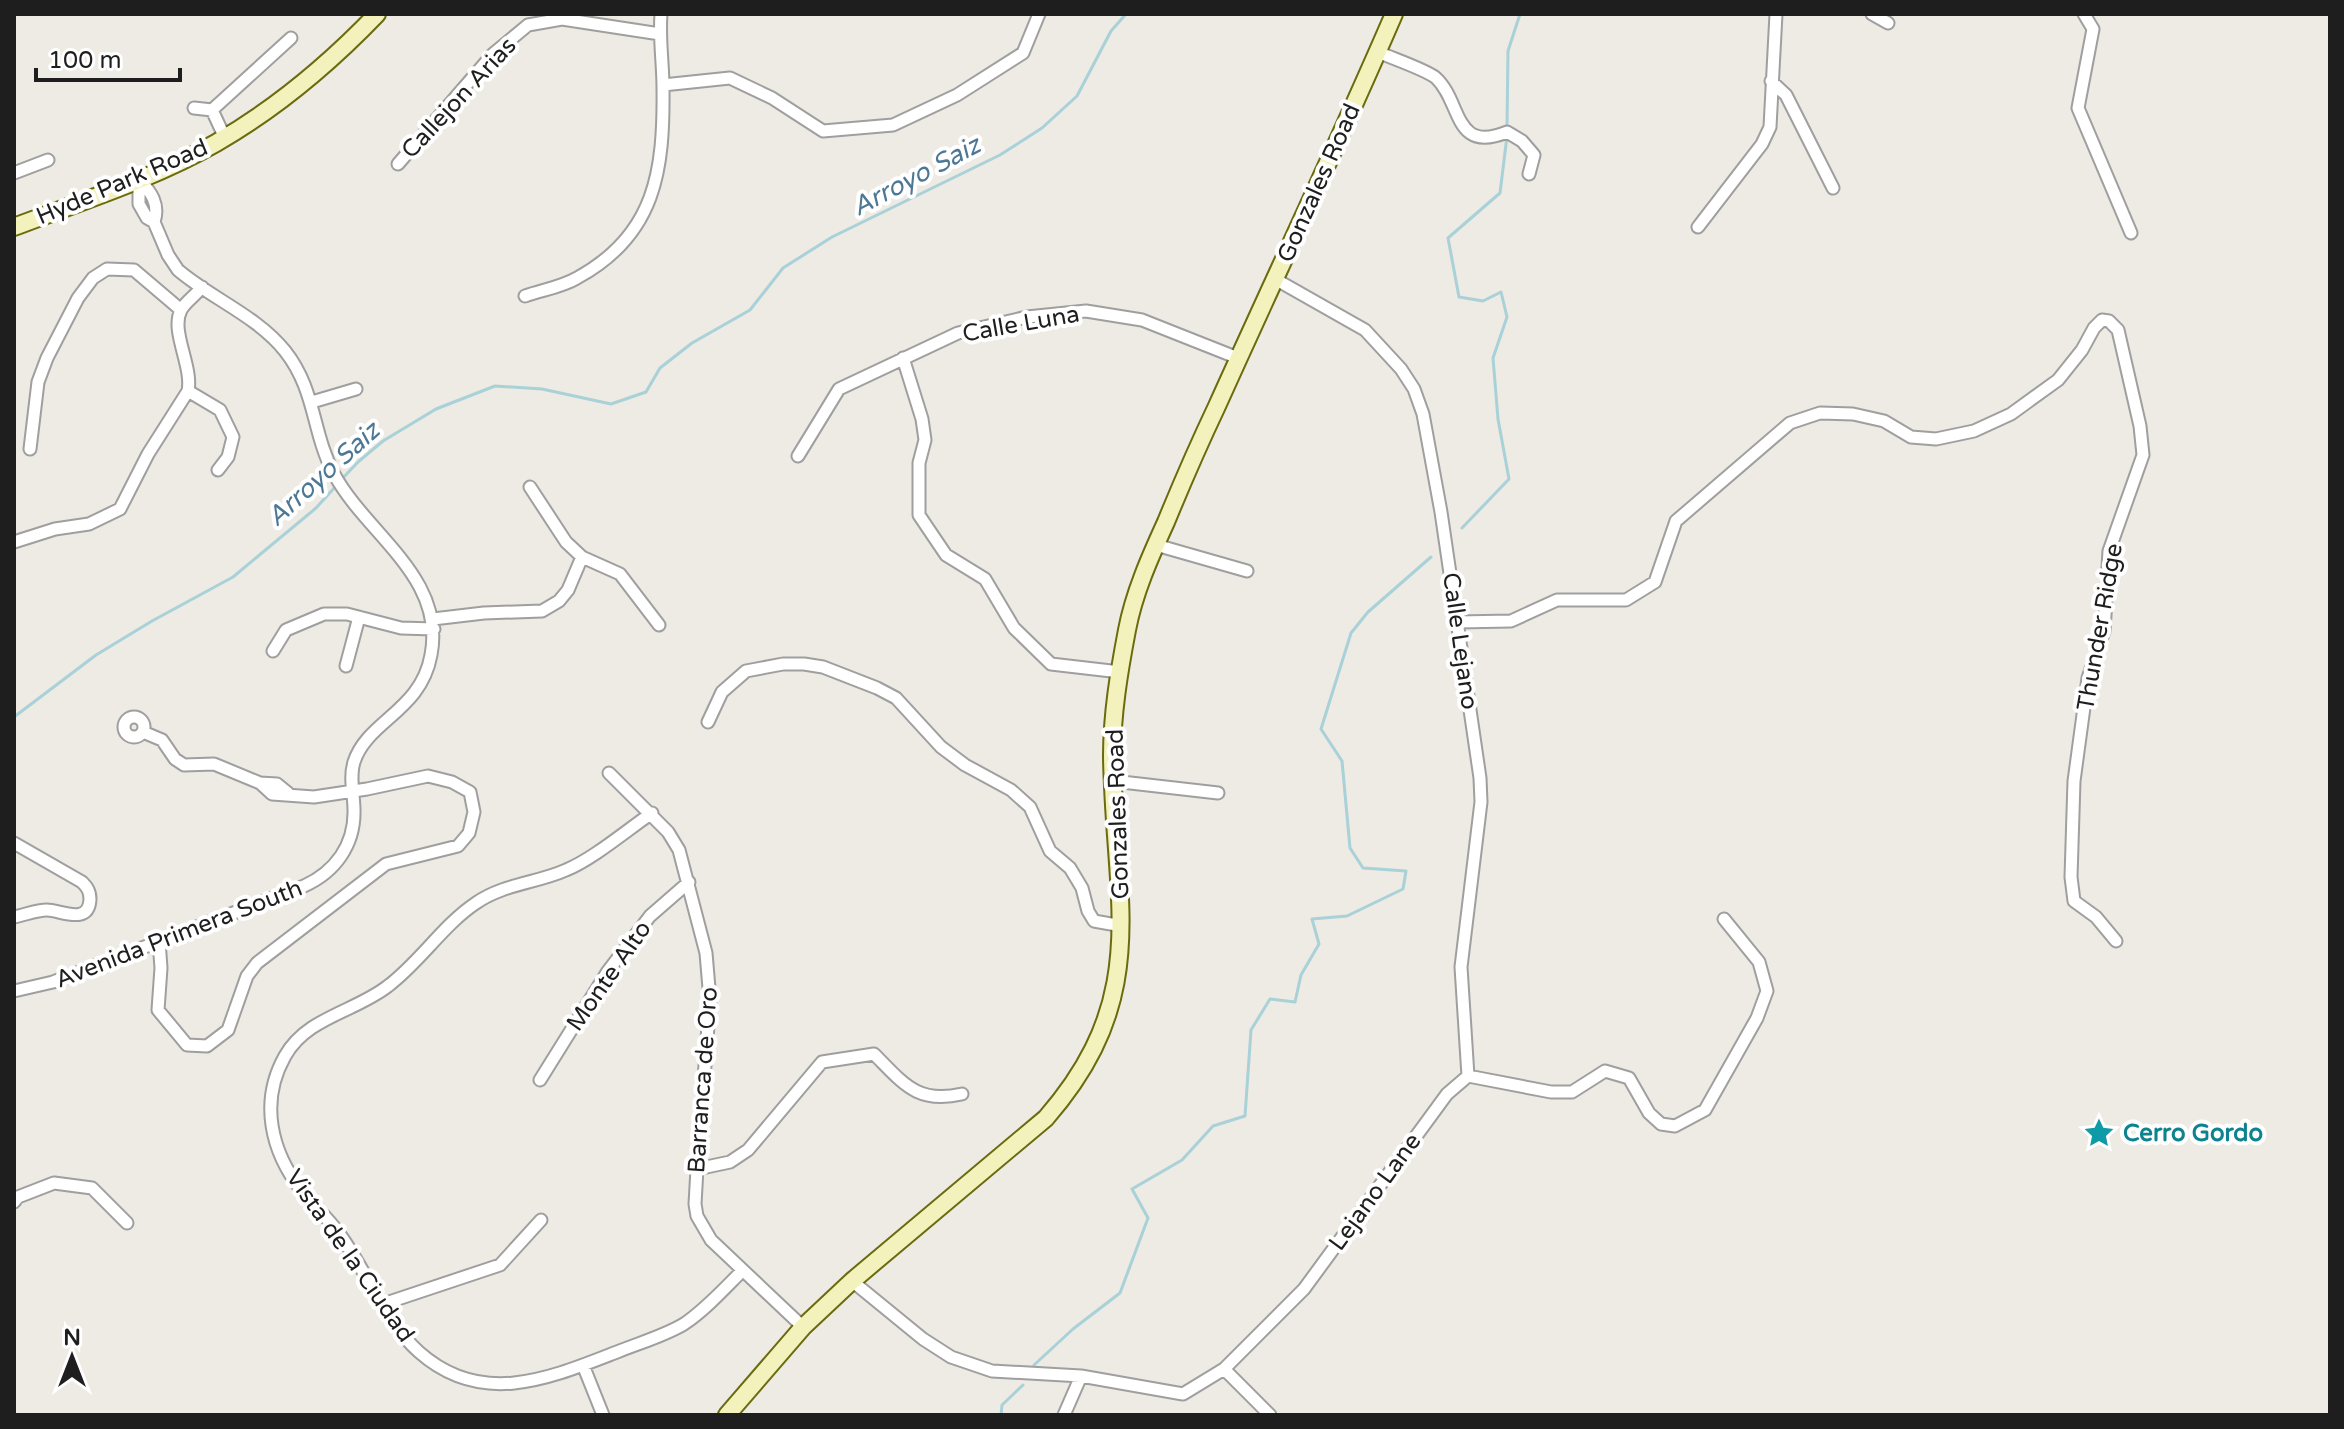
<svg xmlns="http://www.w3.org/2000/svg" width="2344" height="1429" font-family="'Varela Round',sans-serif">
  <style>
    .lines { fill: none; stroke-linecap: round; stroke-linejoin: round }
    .stream { stroke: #a8d1d8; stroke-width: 3 }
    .street-casing { stroke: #9f9f9f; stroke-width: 15 }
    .secondary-casing { stroke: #696b0e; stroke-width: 20 }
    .street { stroke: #fff; stroke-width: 11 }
    .secondary { stroke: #f4f2bc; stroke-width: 16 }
    .labels { text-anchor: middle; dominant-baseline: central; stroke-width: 8; stroke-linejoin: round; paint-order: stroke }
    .street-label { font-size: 24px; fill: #1e1e1e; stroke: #fff }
    .culture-label { font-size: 24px; font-weight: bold; fill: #0d838f; stroke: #fff; text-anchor: start }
    .water-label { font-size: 26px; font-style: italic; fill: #4c7896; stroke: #fff }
  </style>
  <rect width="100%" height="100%" fill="#eeeae4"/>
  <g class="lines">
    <!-- stream -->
    <path class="stream" d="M 1507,128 L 1508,51 L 1520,14
      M 341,480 L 358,462 L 383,441 L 436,409 L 495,386 L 542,389 L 611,404 L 646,392 L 660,368 L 692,343 L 750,310 L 783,268 L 832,237 L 1000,155 L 1042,128 L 1077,96 L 1111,31 L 1126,14
      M 1462,528 L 1509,479 L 1498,419 L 1493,358 L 1507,317 L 1501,292 L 1483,301 L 1459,297 L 1448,238 L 1500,193 L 1507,136
      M 14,717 L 96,655 L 152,621 L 233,577 L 316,508 L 336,486
      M 1034,1365 L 1073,1329 L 1120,1293 L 1148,1218 L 1132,1189 L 1182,1160 L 1213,1126 L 1245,1116 L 1251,1030 L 1270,999 L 1295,1002 L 1301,975 L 1319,944 L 1312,919 L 1347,916 L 1403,889 L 1406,871 L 1363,868 L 1350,848 L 1342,761 L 1321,729 L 1351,633 L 1368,612 L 1431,557
      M 1001,1415 L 1002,1405 L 1023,1385"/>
    <!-- street casing -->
    <g class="street-casing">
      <path id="street" d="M 1872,14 L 1888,23
        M 2084,14 L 2093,29 L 2078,108 L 2131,233
        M 1378,52 C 1391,58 1427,70 1436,78 C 1462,102 1453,154 1507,132 L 1522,141 L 1534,155 L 1529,174
        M 1771,81 L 1786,95 L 1833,188
        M 663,85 L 730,78 L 772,98 L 823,131 L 893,125 L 957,95 L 1023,53 L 1039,14
        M 194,108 L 212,110 L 291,38
        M 212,110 L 225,138
        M 398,164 L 493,54 L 528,25 L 562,19 L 660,34
        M 14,173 L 48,160
        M 139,179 C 151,192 160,204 154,222
        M 1698,227 L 1762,144 L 1770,127 L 1776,14
        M 1275,279 L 1365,330 L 1401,369 L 1414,389 L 1423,414 L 1441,512 L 1480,778 L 1481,802 L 1461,967 L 1468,1076
        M 525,296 C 542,290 562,287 577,278 C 656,235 664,170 663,88 C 663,63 659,39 661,14
        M 903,358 L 922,419 L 925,440 L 919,463 L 919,515 L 946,555 L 985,579 L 1014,628 L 1051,664 L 1120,672
        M 188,391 L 220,410 L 233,437 L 228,457 L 218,470
        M 312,402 L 356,389
        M 30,449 L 38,382 L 47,358 L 78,298 L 93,278 L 107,269 L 134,270 L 181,310
        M 798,456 L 839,389 L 958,333 L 1027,317 L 1086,311 L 1142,320 L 1238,358
        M 530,487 L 566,542 L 582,557 L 620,574 L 659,625
        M 14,542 L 55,529 L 89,524 L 120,509 L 148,454 L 188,391 C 193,366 170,331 181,310 C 185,302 196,295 202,287
        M 1156,545 L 1247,571
        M 433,619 L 484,613 L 542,611 L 559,601 L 568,590 L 582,557
        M 1458,622 L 1511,621 L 1557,600 L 1626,600 L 1655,582 L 1676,521 L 1790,423 L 1820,413 L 1853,414 L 1884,421 L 1911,437 L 1936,439 L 1974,431 L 2011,414 L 2058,380 L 2082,350 L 2094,328 L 2102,320 L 2109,321 L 2118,330 L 2140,426 L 2143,455 L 2109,551 L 2104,631 L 2088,678 L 2074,781 L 2071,877 L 2074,901 L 2096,917 L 2116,941
        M 273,651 L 286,630 L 324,614 L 347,614 L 401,628 L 434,629
        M 346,666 L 359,617
        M124 727a10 10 0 1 1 20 0a10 10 0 1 1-20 0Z
        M 708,722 L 722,692 L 746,671 L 783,664 L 804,664 L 823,667 L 877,688 L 896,698 L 941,747 L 965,765 L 1011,790 L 1030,807 L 1050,851 L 1070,868 L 1082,888 L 1088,911 L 1094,921 L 1122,926
        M 143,732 L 162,740 L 175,759 L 184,765 L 214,764 L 260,783 L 277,784 L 288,793
        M 609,773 L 668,832 L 679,850 L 706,953 L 710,1000 L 697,1169 L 695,1204 L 697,1216 L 711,1240 L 803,1327
        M 1113,781 L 1218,793
        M 652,813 C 627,830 593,859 566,870 C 537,883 503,884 476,903 C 443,925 420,962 388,986 C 355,1012 307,1017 285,1056 C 259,1102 271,1152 302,1191 C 313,1205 327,1217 338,1232 C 366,1269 384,1321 419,1352 C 482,1408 550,1378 617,1352 C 639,1343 664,1336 684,1324 C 705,1310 724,1289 742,1271
        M 14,843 L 82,882 C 87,887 90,891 90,899 C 89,926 60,910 47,910 C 36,910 25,915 14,917
        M 159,941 L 161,968 L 158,1010 L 187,1045 L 207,1046 L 228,1030 L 247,976 L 257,963 L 386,864 L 458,846 L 469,833 L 474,812 L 470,792 L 452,782 L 428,776 L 367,789 L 314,797 L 272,794 L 260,783
        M 14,991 L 53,982 L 304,886 C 335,872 355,845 354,810 C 354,794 349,778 354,762 C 367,721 421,711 431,655 C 446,577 367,535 334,474 C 312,433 316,390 285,351 C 257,316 212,299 178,270 L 168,255 L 154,222 L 147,218 L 139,204 L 139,179
        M 540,1080 L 608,971 L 650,916 L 689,882
        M 697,1169 L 730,1162 L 748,1150 L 822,1062 L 874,1054 C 904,1084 917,1104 962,1094
        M 14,1202 L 18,1197 L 54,1183 L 92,1188 L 127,1223
        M 852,1281 L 923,1339 L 951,1357 L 992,1371 L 1081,1376 L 1183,1394 L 1224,1369 L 1304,1289 L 1447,1094 L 1468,1076 L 1551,1092 L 1572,1092 L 1605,1071 L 1629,1078 L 1649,1113 L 1661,1124 L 1675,1126 L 1705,1110 L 1757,1018 L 1767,991 L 1759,962 L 1724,919
        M 383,1304 L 500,1265 L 541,1220
        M 583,1365 L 603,1415
        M 1224,1369 L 1270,1415
        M 1064,1415 L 1081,1376"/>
    </g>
    <!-- secondary casing -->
    <g class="secondary-casing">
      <path id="secondary" d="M 14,227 C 82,201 153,179 216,143 C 277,108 329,64 377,14
        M 727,1415 L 803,1327 L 852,1281 L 1046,1118 C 1153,995 1114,902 1112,756 C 1112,714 1119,672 1127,630 C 1134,593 1150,557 1166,522 C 1182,483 1199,444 1217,406 C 1276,275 1337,146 1394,14"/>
    </g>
    <!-- street -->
    <use href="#street" class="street"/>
    <!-- secondary -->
    <use href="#secondary" class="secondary"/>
  </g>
  <!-- icons -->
  <defs>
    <g id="sight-bare" transform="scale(2.4)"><path d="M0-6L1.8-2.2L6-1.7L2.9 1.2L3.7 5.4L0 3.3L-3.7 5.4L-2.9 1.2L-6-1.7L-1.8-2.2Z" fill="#0f9aa8" stroke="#fff" stroke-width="2.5" paint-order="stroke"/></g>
  </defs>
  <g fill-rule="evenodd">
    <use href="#sight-bare" x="2099" y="1133"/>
  </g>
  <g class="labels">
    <!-- street labels -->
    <g class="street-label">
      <text transform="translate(459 98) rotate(-47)">Callejon Arias</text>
      <text transform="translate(122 182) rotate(-23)">Hyde Park Road</text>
      <text transform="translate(1319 183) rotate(-66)">Gonzales Road</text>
      <text transform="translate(1021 324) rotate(-10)">Calle Luna</text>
      <text transform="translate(2100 627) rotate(-80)">Thunder Ridge</text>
      <text transform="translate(1460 641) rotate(82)">Calle Lejano</text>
      <text transform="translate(1118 814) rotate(-92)">Gonzales Road</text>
      <text transform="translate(179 934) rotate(-21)">Avenida Primera South</text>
      <text transform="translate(609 976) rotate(-55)">Monte Alto</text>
      <text transform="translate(703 1080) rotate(-86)">Barranca de Oro</text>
      <text transform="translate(1375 1192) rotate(-54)">Lejano Lane</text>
      <text transform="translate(350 1256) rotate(55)">Vista de la Ciudad</text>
    </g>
    <!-- culture labels -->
    <g class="culture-label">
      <text x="2123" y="1133">Cerro Gordo</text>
    </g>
    <!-- water labels -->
    <g class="water-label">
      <text transform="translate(916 176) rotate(-28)">Arroyo Saiz</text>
      <text transform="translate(323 474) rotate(-42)">Arroyo Saiz</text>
    </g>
  </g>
  <!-- border -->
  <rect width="2344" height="1429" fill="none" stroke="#1e1e1e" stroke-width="32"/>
  <!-- north arrow -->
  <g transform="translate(72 1357)" stroke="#ffffff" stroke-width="6" paint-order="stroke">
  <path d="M0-6L14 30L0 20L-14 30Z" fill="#1e1e1e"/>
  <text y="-12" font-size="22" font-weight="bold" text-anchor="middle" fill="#1e1e1e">N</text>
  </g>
  <!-- scale -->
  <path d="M36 68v12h144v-12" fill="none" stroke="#1e1e1e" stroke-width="4"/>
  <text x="48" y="68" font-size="24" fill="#1e1e1e" stroke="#ffffff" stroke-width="6" paint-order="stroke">100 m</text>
</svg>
